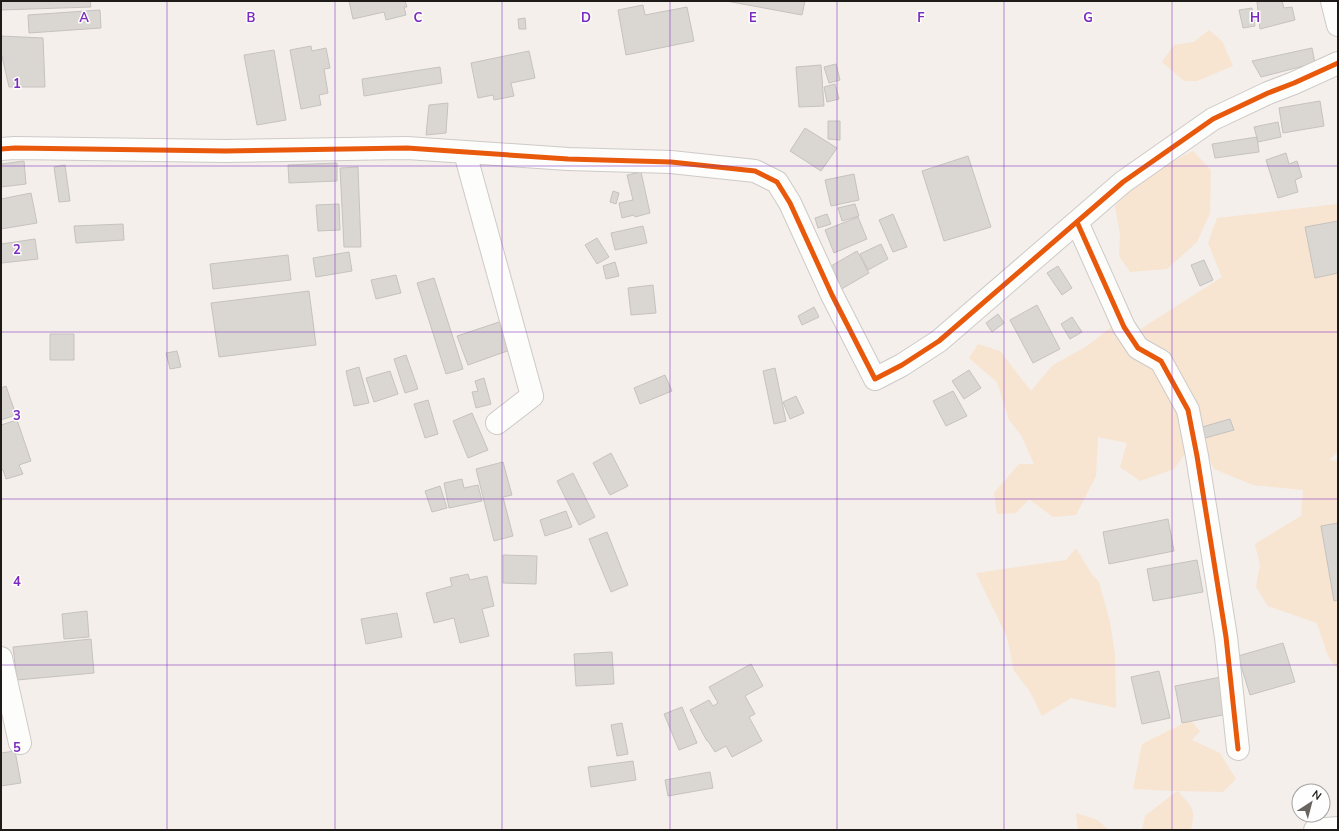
<svg xmlns="http://www.w3.org/2000/svg" width="1339" height="831" font-family="'Nunito Sans',sans-serif">
  <style>
    .green { fill: #f7e4d1 }
    .building { fill: #dad6d2; stroke: #c6c2bf }
    .lines { fill: none; stroke-linecap: round; stroke-linejoin: round }
    .minor-casing { stroke: #cecac7; stroke-width: 24 }
    .minor { stroke: #fdfdfc; stroke-width: 22 }
    .cycleway-casing { stroke: #fefefe; stroke-width: 8 }
    .cycleway { stroke: #e8590c; stroke-width: 5 }
    .grid { fill: none; stroke: #7b2cbf; stroke-width: 1; stroke-opacity: 0.55 }
    .grid-label { font-size: 13px; text-anchor: middle; font-weight: bold; fill: #7b2cbf; stroke: #fefefe; stroke-width: 3; stroke-linejoin: round; paint-order: stroke }
  </style>
  <rect width="100%" height="100%" fill="#f4efea"/>
  <!-- green -->
  <path class="green" d="M 1209,30 L 1222,41 L 1233,66 L 1197,81 L 1184,81 L 1162,62 L 1174,45 L 1194,42 Z
    M 1193,151 L 1211,170 L 1210,213 L 1197,242 L 1167,269 L 1130,272 L 1119,256 L 1120,234 L 1115,206 L 1129,190 L 1160,168 Z
    M 1338,204 L 1338,451 L 1329,460 L 1338,461 L 1338,667 L 1336,667 L 1328,656 L 1317,623 L 1268,606 L 1256,587 L 1260,565 L 1255,544 L 1301,516 L 1303,490 L 1253,485 L 1214,469 L 1199,434 L 1174,469 L 1140,481 L 1120,467 L 1127,443 L 1098,437 L 1096,476 L 1076,515 L 1053,517 L 1029,499 L 1016,513 L 997,514 L 994,493 L 1019,464 L 1034,464 L 1021,435 L 1009,420 L 997,382 L 969,358 L 978,344 L 1000,351 L 1031,391 L 1053,365 L 1087,346 L 1120,320 L 1133,334 L 1222,277 L 1208,243 L 1217,218 Z
    M 1076,548 L 1091,573 L 1099,582 L 1110,622 L 1115,654 L 1116,708 L 1071,698 L 1042,716 L 1029,690 L 1014,671 L 1007,637 L 976,573 L 1066,560 Z
    M 1190,720 L 1200,731 L 1192,740 L 1220,753 L 1236,779 L 1223,792 L 1178,791 C 1192,808 1196,807 1191,830 L 1142,830 L 1145,816 L 1177,791 L 1133,789 L 1142,744 Z
    M 1076,813 L 1097,820 L 1109,830 L 1078,830 Z"/>
  <!-- building -->
  <path class="building" d="M 1,1 L 90,1 L 91,7 L 1,10 Z
    M 349,1 L 405,1 L 407,7 L 404,7 L 406,15 L 386,20 L 384,12 L 353,19 Z
    M 726,1 L 805,1 L 802,15 Z
    M 1264,1 L 1282,1 L 1284,8 L 1292,7 L 1295,20 L 1260,29 L 1257,2 Z
    M 643,5 L 645,15 L 687,7 L 694,41 L 626,55 L 618,10 Z
    M 1252,8 L 1255,26 L 1243,28 L 1239,10 Z
    M 100,10 L 101,28 L 29,33 L 28,15 Z
    M 525,18 L 526,29 L 519,29 L 518,19 Z
    M 1,36 L 43,38 L 45,87 L 9,87 L 1,52 Z
    M 311,46 L 312,51 L 326,48 L 330,68 L 324,69 L 328,93 L 319,95 L 321,105 L 301,109 L 290,50 Z
    M 1312,48 L 1315,63 L 1261,77 L 1252,61 Z
    M 274,50 L 286,120 L 257,125 L 244,55 Z
    M 529,51 L 535,78 L 511,83 L 514,96 L 494,100 L 493,95 L 478,98 L 471,63 Z
    M 836,64 L 840,80 L 829,83 L 824,67 Z
    M 821,65 L 824,106 L 799,107 L 796,67 Z
    M 440,67 L 442,83 L 364,96 L 362,79 Z
    M 835,84 L 839,99 L 827,102 L 824,87 Z
    M 1320,101 L 1324,126 L 1283,133 L 1279,108 Z
    M 448,103 L 446,133 L 426,135 L 429,105 Z
    M 828,121 L 840,121 L 840,140 L 828,139 Z
    M 1278,122 L 1281,137 L 1258,142 L 1254,127 Z
    M 805,128 L 837,148 L 821,171 L 790,151 Z
    M 1257,137 L 1259,152 L 1215,158 L 1212,144 Z
    M 1286,153 L 1289,164 L 1297,161 L 1302,177 L 1295,180 L 1298,192 L 1278,198 L 1266,160 Z
    M 968,156 L 991,227 L 944,241 L 922,171 Z
    M 24,161 L 26,184 L 1,187 L 1,164 Z
    M 337,163 L 337,181 L 289,183 L 288,165 Z
    M 65,165 L 70,201 L 59,202 L 54,167 Z
    M 358,167 L 361,247 L 344,247 L 340,168 Z
    M 641,172 L 650,213 L 635,217 L 634,215 L 622,218 L 619,203 L 633,200 L 627,175 Z
    M 854,174 L 859,200 L 831,206 L 825,180 Z
    M 613,191 L 619,193 L 616,204 L 610,202 Z
    M 31,193 L 37,223 L 1,229 L 1,199 Z
    M 339,204 L 340,230 L 318,231 L 316,205 Z
    M 855,204 L 859,216 L 842,221 L 838,208 Z
    M 827,214 L 831,224 L 818,228 L 815,218 Z
    M 893,214 L 907,247 L 893,252 L 879,220 Z
    M 858,217 L 867,239 L 834,253 L 825,230 Z
    M 1338,221 L 1338,273 L 1315,278 L 1305,227 Z
    M 123,224 L 124,240 L 76,243 L 74,226 Z
    M 643,226 L 647,243 L 615,250 L 611,233 Z
    M 597,238 L 609,257 L 597,264 L 585,245 Z
    M 35,239 L 38,259 L 1,263 L 1,244 Z
    M 881,244 L 888,259 L 868,270 L 860,254 Z
    M 857,251 L 869,273 L 838,291 L 826,269 Z
    M 349,252 L 352,271 L 316,277 L 313,258 Z
    M 288,255 L 291,280 L 213,289 L 210,264 Z
    M 1204,260 L 1213,280 L 1200,286 L 1191,265 Z
    M 615,262 L 619,276 L 606,279 L 603,266 Z
    M 1058,266 L 1072,288 L 1062,295 L 1047,273 Z
    M 396,275 L 401,293 L 376,299 L 371,280 Z
    M 434,278 L 463,369 L 446,374 L 417,283 Z
    M 653,285 L 656,313 L 631,315 L 628,288 Z
    M 309,291 L 316,345 L 219,357 L 211,303 Z
    M 1037,305 L 1060,349 L 1033,363 L 1010,320 Z
    M 814,307 L 819,317 L 802,325 L 798,316 Z
    M 998,314 L 1004,323 L 992,332 L 986,323 Z
    M 1072,317 L 1082,332 L 1070,339 L 1061,324 Z
    M 502,321 L 513,349 L 468,365 L 457,336 Z
    M 50,334 L 74,334 L 74,360 L 50,360 Z
    M 177,351 L 181,367 L 170,369 L 166,353 Z
    M 406,355 L 418,389 L 405,393 L 394,359 Z
    M 359,367 L 369,403 L 354,406 L 346,371 Z
    M 775,368 L 786,421 L 774,424 L 763,371 Z
    M 969,370 L 981,388 L 964,399 L 952,381 Z
    M 390,371 L 398,394 L 374,402 L 366,378 Z
    M 665,375 L 672,391 L 640,404 L 634,388 Z
    M 484,378 L 491,404 L 476,408 L 472,392 L 478,391 L 475,381 Z
    M 6,386 L 16,415 L 1,420 L 1,388 Z
    M 953,391 L 967,416 L 946,426 L 933,401 Z
    M 796,396 L 804,413 L 790,419 L 783,402 Z
    M 428,400 L 438,434 L 425,438 L 414,404 Z
    M 472,413 L 488,450 L 468,458 L 453,421 Z
    M 1230,419 L 1234,430 L 1205,438 L 1202,427 Z
    M 17,420 L 31,461 L 19,465 L 23,474 L 6,479 L 3,470 L 1,470 L 1,425 Z
    M 611,453 L 628,486 L 610,495 L 593,463 Z
    M 503,462 L 512,495 L 503,497 L 513,536 L 494,541 L 476,469 Z
    M 573,473 L 595,517 L 579,525 L 557,481 Z
    M 462,479 L 464,488 L 478,485 L 482,501 L 449,508 L 444,483 Z
    M 440,486 L 447,508 L 432,512 L 425,491 Z
    M 566,511 L 572,527 L 545,536 L 540,520 Z
    M 1168,519 L 1174,551 L 1109,564 L 1103,532 Z
    M 1338,523 L 1338,600 L 1334,601 L 1321,526 Z
    M 607,532 L 628,585 L 611,592 L 589,539 Z
    M 503,555 L 537,556 L 536,584 L 503,583 Z
    M 1197,560 L 1203,592 L 1153,601 L 1147,569 Z
    M 468,574 L 470,580 L 487,576 L 494,606 L 482,609 L 489,636 L 460,643 L 454,618 L 434,623 L 426,593 L 452,586 L 450,578 Z
    M 87,611 L 89,637 L 64,639 L 62,614 Z
    M 397,613 L 402,637 L 366,644 L 361,619 Z
    M 91,639 L 94,673 L 17,680 L 13,647 Z
    M 1283,643 L 1295,682 L 1250,695 L 1238,656 Z
    M 612,652 L 614,684 L 576,686 L 574,654 Z
    M 751,664 L 763,686 L 745,696 L 755,714 L 749,717 L 762,741 L 732,757 L 726,746 L 715,752 L 708,741 L 707,741 L 690,710 L 709,700 L 713,706 L 718,703 L 709,687 Z
    M 1159,671 L 1170,718 L 1142,724 L 1131,677 Z
    M 1221,677 L 1228,714 L 1182,723 L 1175,686 Z
    M 682,707 L 697,743 L 679,750 L 664,714 Z
    M 622,723 L 628,754 L 617,756 L 611,725 Z
    M 15,751 L 21,783 L 1,786 L 1,753 Z
    M 633,761 L 636,780 L 591,787 L 588,767 Z
    M 710,772 L 713,788 L 668,796 L 665,780 Z"/>
  <g class="lines">
    <!-- minor casing -->
    <g class="minor-casing">
      <path id="minor" d="M 1332,1 L 1338,25
        M 1,149 L 15,148 L 225,151 L 407,148 L 568,159 L 671,162 L 755,171 L 777,182 L 790,203 L 832,295 L 875,379 L 902,365 L 939,341 L 1123,182 L 1213,119 L 1268,93 L 1294,83 L 1338,63
        M 465,153 L 532,396 L 497,423
        M 1077,222 L 1124,327 L 1138,348 L 1161,361 L 1188,410 L 1197,456 L 1226,637 L 1238,749
        M 1,658 L 20,743
        M 1315,830 L 1338,828"/>
    </g>
    <!-- minor -->
    <use href="#minor" class="minor"/>
    <!-- cycleway casing -->
    <g class="cycleway-casing">
      <path id="cycleway" d="M 1,149 L 15,148 L 225,151 L 407,148 L 568,159 L 671,162 L 755,171 L 777,182 L 790,203 L 832,295 L 875,379 L 902,365 L 939,341 L 1123,182 L 1213,119 L 1268,93 L 1294,83 L 1338,63
        M 1077,222 L 1124,327 L 1138,348 L 1161,361 L 1188,410 L 1197,456 L 1226,637 L 1238,749"/>
    </g>
    <!-- cycleway -->
    <use href="#cycleway" class="cycleway"/>
  </g>
  <!-- grid -->
  <path class="grid" d="M 167,1 L 167,830M 335,1 L 335,830M 502,1 L 502,830M 670,1 L 670,830M 837,1 L 837,830M 1004,1 L 1004,830M 1172,1 L 1172,830M 1,166 L 1338,166M 1,332 L 1338,332M 1,499 L 1338,499M 1,665 L 1338,665"/>
  <g class="grid-label">
    <text x="84" y="22">A</text>
    <text x="251" y="22">B</text>
    <text x="418" y="22">C</text>
    <text x="586" y="22">D</text>
    <text x="753" y="22">E</text>
    <text x="921" y="22">F</text>
    <text x="1088" y="22">G</text>
    <text x="1255" y="22">H</text>
    <text x="17" y="88">1</text>
    <text x="17" y="254">2</text>
    <text x="17" y="420">3</text>
    <text x="17" y="586">4</text>
    <text x="17" y="752">5</text>
  </g>
  <!-- border -->
  <rect width="1339" height="831" fill="none" stroke="#1d1a17" stroke-width="4"/>
  <!-- north arrow -->
  <g transform="translate(1311 803) rotate(36)"><circle r="19" fill="#fefefe" stroke="#a4a3a2"/>
  <path d="M0-3L7 15L0 10L-7 15Z" fill="#686561"/>
  <text y="-6" font-size="11" font-weight="bold" text-anchor="middle" fill="#1d1a17">N</text>
  </g>
</svg>
